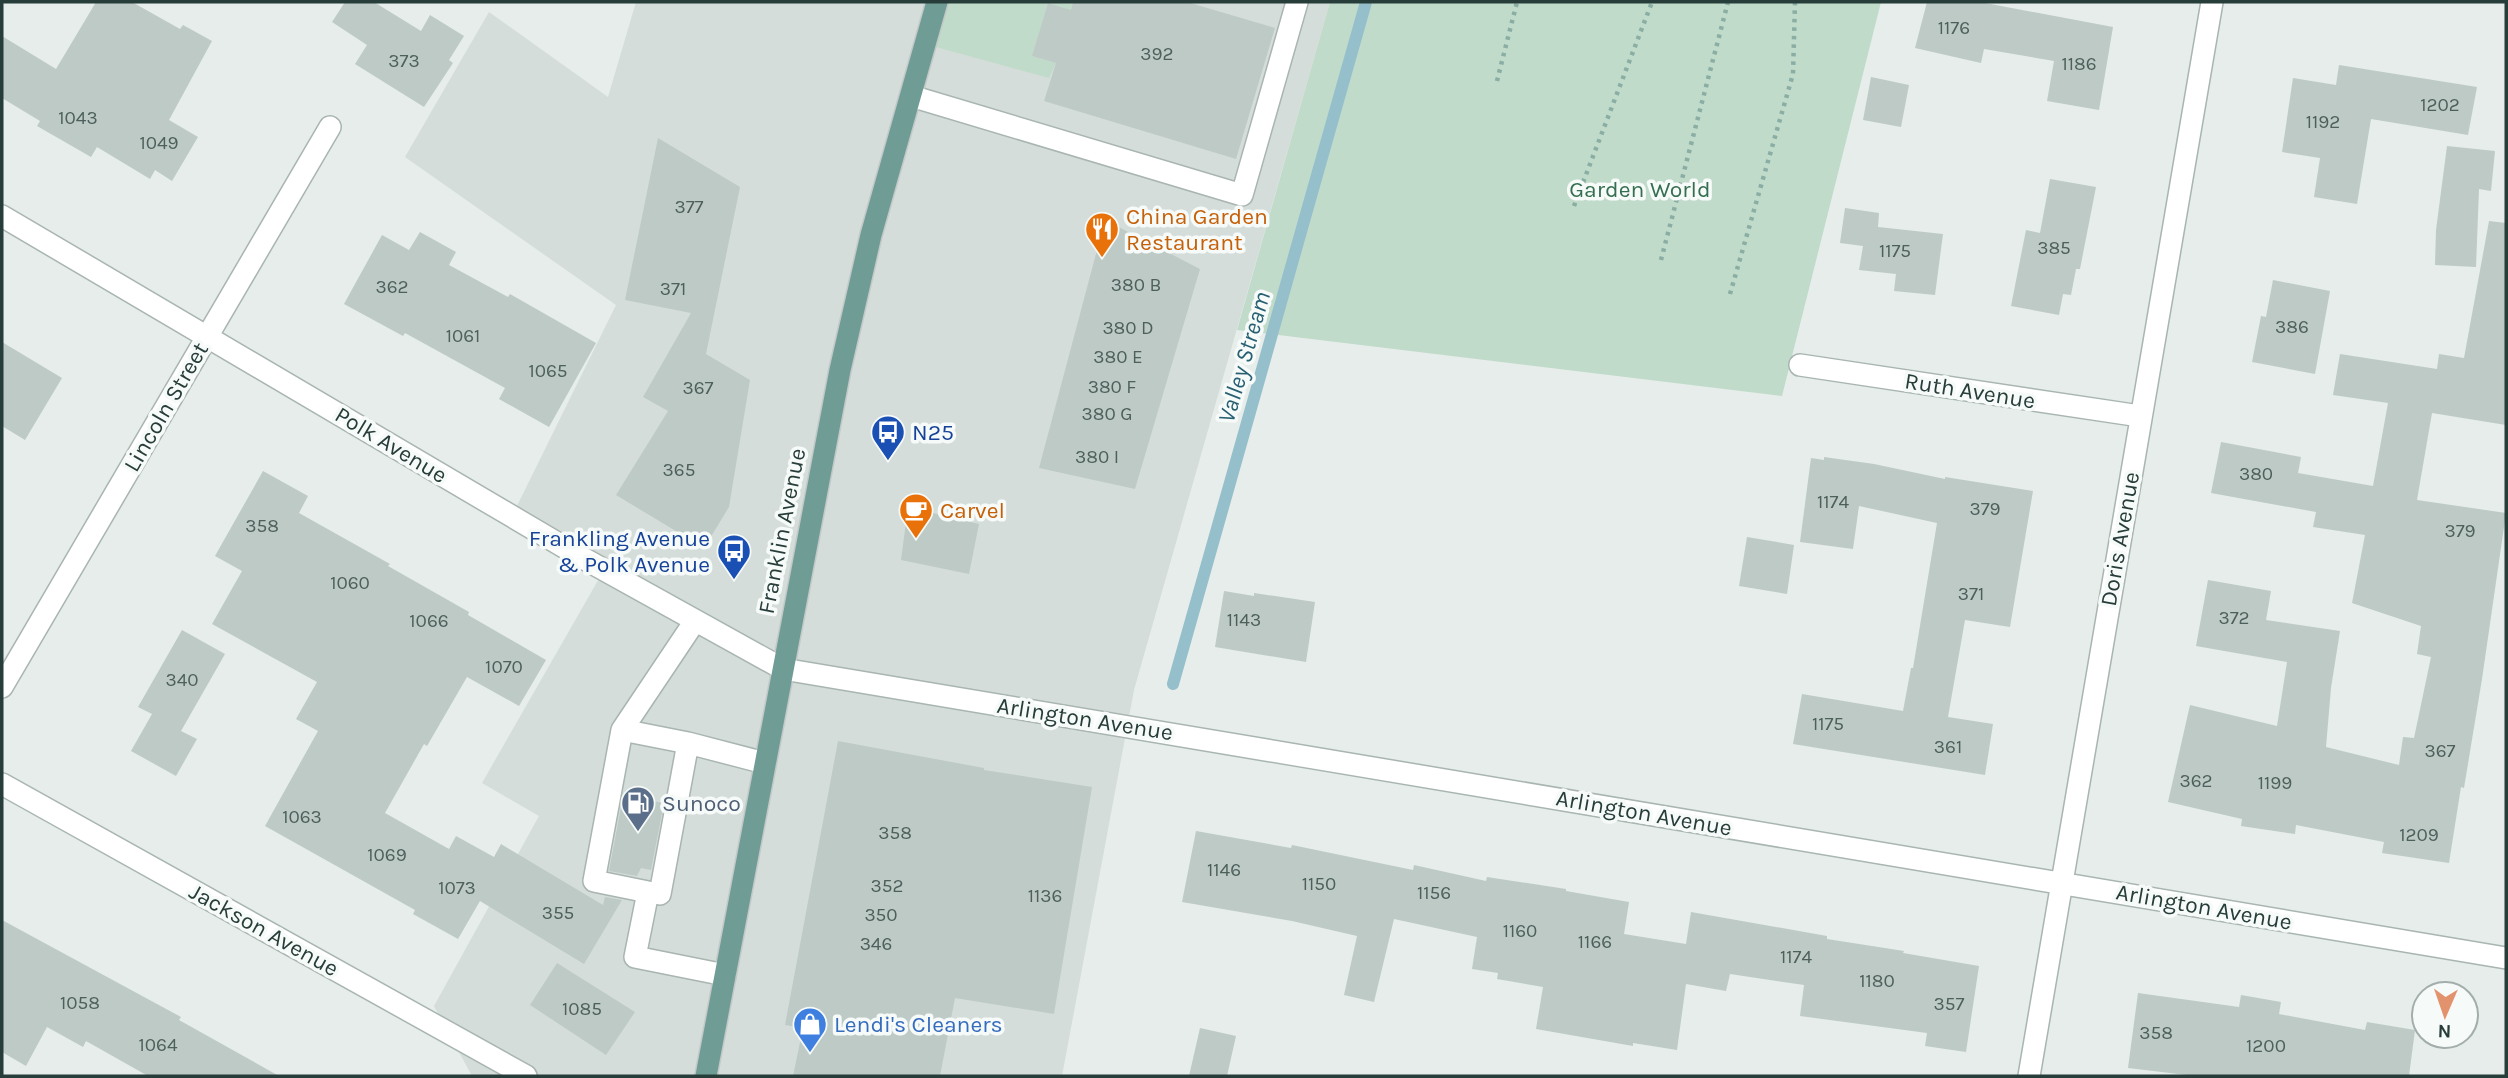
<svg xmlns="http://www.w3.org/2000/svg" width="2508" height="1078" font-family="Karla,sans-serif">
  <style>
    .built { fill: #d4ddd9 }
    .green { fill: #c1dbca }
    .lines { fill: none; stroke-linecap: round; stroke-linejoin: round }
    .stream { stroke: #95bfcb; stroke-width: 12 }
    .building { fill: #becac6 }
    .minor-casing { stroke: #a9b5b1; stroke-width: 24 }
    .major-casing { stroke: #c3c9c8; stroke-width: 24 }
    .path { stroke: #8aada4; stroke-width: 4.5; stroke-dasharray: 3.5 5; stroke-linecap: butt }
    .minor { stroke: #fff; stroke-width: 21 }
    .major { stroke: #6f9d95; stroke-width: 21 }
    .labels { text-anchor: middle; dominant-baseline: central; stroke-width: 7; stroke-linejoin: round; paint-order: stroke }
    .number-label { font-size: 19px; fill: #4d605c }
    .park-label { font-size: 23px; fill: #356f50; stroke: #f6faf8 }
    .food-label { font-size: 23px; fill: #c56008; stroke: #f6faf8; text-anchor: start }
    .street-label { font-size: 23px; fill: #273d39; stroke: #f6faf8 }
    .transit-label { font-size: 23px; fill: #164399; stroke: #f6faf8; text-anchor: start }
    .service-label { font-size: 23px; fill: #4e5e75; stroke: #f6faf8; text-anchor: start }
    .shop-label { font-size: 23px; fill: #366cbe; stroke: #f6faf8; text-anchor: start }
    .water-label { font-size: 24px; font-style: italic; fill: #276072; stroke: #f6faf8 }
  </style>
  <rect width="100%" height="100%" fill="#e6edea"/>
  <!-- built -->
  <path class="built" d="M 636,2 L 1330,2 L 1134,690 L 1062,1076 L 472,1076 L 434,1006 L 539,816 L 482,783 L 608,563 L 516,508 L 616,305 L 405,157 L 489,12 L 608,97 Z"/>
  <!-- green -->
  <path class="green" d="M 937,2 L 1073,2 L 1071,10 L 1048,3 L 1032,56 L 1056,63 L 1049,78 L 925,44 Z
    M 1330,2 L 1881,2 L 1782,396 L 1237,330 Z"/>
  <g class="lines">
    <!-- stream -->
    <path class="stream" d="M 1173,684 L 1366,2"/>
  </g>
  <!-- building -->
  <path class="building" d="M 96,2 L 132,2 L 180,29 L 183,25 L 212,41 L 169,120 L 198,137 L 172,181 L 155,170 L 150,179 L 97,147 L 91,157 L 37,126 L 40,121 L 2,98 L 2,36 L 56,69 Z
    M 345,2 L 374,2 L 421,31 L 430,15 L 464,36 L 449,60 L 453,63 L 424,107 L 355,64 L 367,45 L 332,22 Z
    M 1073,2 L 1187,2 L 1275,28 L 1236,159 L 1044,101 L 1056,63 L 1032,56 L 1048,3 L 1071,10 Z
    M 1927,2 L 1980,2 L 2113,27 L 2099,110 L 2047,101 L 2054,61 L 1984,49 L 1981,63 L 1915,48 Z
    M 2339,65 L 2477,87 L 2468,135 L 2371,119 L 2357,204 L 2314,197 L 2320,158 L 2282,152 L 2293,78 L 2336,85 Z
    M 1871,77 L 1909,85 L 1901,127 L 1863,120 Z
    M 658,138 L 740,187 L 706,354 L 750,380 L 729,507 L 704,548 L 616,495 L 668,411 L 643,397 L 691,313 L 625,300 Z
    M 2447,146 L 2495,151 L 2491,191 L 2479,189 L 2476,267 L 2435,265 L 2436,230 Z
    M 2050,179 L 2096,187 L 2080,269 L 2076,269 L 2071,295 L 2063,294 L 2059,315 L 2011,306 L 2026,230 L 2040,233 Z
    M 1845,208 L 1879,213 L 1878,227 L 1943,234 L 1935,295 L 1894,291 L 1896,274 L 1859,270 L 1863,246 L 1840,243 Z
    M 1105,220 L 1200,269 L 1135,489 L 1039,468 Z
    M 2489,221 L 2506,223 L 2506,425 L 2432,413 L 2417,500 L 2506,513 L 2482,679 L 2464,788 L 2461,787 L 2449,863 L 2382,853 L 2384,842 L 2296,825 L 2295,834 L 2241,826 L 2242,819 L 2168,802 L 2190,705 L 2277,726 L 2287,662 L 2196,646 L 2208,580 L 2271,591 L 2266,620 L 2340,631 L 2331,688 L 2326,747 L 2399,765 L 2403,737 L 2414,738 L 2431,657 L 2417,654 L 2421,626 L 2352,603 L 2365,535 L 2313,527 L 2316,512 L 2211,493 L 2221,442 L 2301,457 L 2298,473 L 2373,486 L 2388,403 L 2333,395 L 2340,354 L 2437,369 L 2439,354 L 2464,358 Z
    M 420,232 L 456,252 L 449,265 L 508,297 L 510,294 L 596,343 L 549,427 L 499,399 L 505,388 L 405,333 L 403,336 L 344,304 L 382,235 L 409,250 Z
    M 2273,280 L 2330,291 L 2315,374 L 2252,362 L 2261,316 L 2266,317 Z
    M 2,342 L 62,378 L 25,440 L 2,426 Z
    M 1824,457 L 1874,464 L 1945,479 L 1945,477 L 2033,491 L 2010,627 L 1965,620 L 1948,717 L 1993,724 L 1985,775 L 1793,744 L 1802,694 L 1903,711 L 1911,668 L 1913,668 L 1937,523 L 1859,506 L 1853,549 L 1800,542 L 1811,458 L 1824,460 Z
    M 263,471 L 308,496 L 299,513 L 390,564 L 388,566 L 469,612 L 468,615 L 546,660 L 519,706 L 467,677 L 427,746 L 424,744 L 385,813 L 449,849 L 456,836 L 494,857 L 501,844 L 603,905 L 605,897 L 622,900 L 584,964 L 480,901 L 458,939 L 413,914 L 415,910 L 265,826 L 318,731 L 296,719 L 317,682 L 212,624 L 242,571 L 215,556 Z
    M 908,507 L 979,524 L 969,574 L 901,560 Z
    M 1747,537 L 1794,545 L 1787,594 L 1739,586 Z
    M 1224,591 L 1254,596 L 1254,593 L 1315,602 L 1306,662 L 1215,647 Z
    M 182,630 L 225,654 L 181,731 L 197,739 L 176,776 L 131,751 L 152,714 L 138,707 Z
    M 838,741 L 984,768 L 984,770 L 1092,787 L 1054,1014 L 955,998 L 940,1076 L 793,1076 L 803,1028 L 785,1025 Z
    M 623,796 L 664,803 L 651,870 L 641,868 L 637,876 L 609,871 Z
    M 1196,831 L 1291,848 L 1292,845 L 1413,870 L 1414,865 L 1486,881 L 1487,877 L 1566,889 L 1566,891 L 1629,902 L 1624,934 L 1686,944 L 1691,912 L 1827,936 L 1827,939 L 1904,951 L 1903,953 L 1979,966 L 1966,1052 L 1925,1046 L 1927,1033 L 1800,1016 L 1804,985 L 1730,974 L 1726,991 L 1686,984 L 1677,1050 L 1633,1043 L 1633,1046 L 1536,1029 L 1543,987 L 1497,979 L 1498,973 L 1472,969 L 1477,937 L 1394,919 L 1374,1002 L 1344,995 L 1357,936 L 1292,921 L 1182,902 Z
    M 2,920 L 181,1017 L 179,1020 L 279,1076 L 148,1076 L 86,1041 L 83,1047 L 47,1027 L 26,1066 L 2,1052 Z
    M 557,963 L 635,1012 L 606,1055 L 530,1005 Z
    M 2138,993 L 2239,1007 L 2241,995 L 2281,1002 L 2279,1014 L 2365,1030 L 2367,1022 L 2415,1030 L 2409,1076 L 2195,1076 L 2128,1068 Z
    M 1200,1028 L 1236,1036 L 1227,1076 L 1189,1076 Z"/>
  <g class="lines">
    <!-- minor casing -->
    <g class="minor-casing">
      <path id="minor" d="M 911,96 L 1242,195 L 1297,2
        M 2,216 L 581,557 L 783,669 L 2506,958
        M 1800,365 L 2140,416
        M 695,621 L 622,730 L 594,881 L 648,892 L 635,957 L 725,975
        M 2,687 L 330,127
        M 622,730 L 688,743 L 765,763
        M 2,784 L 526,1076
        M 648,892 L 660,894 L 688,743
        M 2029,1076 L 2212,2"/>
    </g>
    <!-- major casing -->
    <g class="major-casing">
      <path id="major" d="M 706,1076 L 840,370 L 871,235 L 937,2"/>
    </g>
    <!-- path -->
    <path class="path" d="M 1497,81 L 1517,2
      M 1574,206 L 1652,2
      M 1661,260 L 1728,2
      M 1730,294 L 1793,74 L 1795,2"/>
    <!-- minor -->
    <use href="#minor" class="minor"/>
    <!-- major -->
    <use href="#major" class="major"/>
  </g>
  <!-- icons -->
  <defs>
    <g id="restaurant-pin" transform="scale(1.75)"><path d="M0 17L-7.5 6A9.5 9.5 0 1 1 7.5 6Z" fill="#e8710a" stroke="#f6faf8"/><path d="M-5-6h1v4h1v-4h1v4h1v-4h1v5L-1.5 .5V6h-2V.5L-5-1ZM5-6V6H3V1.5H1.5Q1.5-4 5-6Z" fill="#fff"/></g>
    <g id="bus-pin" transform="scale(1.75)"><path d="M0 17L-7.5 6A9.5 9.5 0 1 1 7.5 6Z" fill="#1a4fb4" stroke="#f6faf8"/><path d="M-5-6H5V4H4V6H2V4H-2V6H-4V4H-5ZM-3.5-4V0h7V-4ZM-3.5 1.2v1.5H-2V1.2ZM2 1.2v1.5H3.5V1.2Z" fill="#fff"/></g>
    <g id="cafe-pin" transform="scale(1.75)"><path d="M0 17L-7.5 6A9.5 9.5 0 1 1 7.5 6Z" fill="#e8710a" stroke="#f6faf8"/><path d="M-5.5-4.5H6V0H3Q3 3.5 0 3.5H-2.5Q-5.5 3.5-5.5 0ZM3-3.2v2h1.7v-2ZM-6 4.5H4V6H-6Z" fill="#fff"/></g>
    <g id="fuel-pin" transform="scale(1.75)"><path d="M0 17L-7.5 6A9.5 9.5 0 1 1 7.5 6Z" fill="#5c6f8a" stroke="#f6faf8"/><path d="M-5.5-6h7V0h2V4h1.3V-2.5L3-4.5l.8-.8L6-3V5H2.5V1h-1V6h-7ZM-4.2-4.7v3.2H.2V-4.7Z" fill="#fff"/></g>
    <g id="shop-pin" transform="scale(1.75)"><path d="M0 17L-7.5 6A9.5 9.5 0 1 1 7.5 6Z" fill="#3f7fe0" stroke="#f6faf8"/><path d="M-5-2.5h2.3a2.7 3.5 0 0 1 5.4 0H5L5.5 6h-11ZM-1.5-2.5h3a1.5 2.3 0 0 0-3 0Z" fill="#fff"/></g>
  </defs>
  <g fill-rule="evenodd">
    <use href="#restaurant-pin" x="1102" y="229"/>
    <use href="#bus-pin" x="888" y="432"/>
    <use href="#cafe-pin" x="916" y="510"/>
    <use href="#bus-pin" x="734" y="551"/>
    <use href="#fuel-pin" x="638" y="803"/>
    <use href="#shop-pin" x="810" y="1024"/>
  </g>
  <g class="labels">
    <!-- number labels -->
    <g class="number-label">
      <text x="1954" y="28">1176</text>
      <text x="1157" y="54">392</text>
      <text x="404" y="61">373</text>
      <text x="2079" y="64">1186</text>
      <text x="2440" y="105">1202</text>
      <text x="78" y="118">1043</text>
      <text x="2323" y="122">1192</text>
      <text x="159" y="143">1049</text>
      <text x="689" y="207">377</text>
      <text x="2054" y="248">385</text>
      <text x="1895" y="251">1175</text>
      <text x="1136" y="285">380 B</text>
      <text x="392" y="287">362</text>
      <text x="673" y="289">371</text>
      <text x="2292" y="327">386</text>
      <text x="1128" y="328">380 D</text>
      <text x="463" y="336">1061</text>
      <text x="1118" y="357">380 E</text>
      <text x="548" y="371">1065</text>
      <text x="1112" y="387">380 F</text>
      <text x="698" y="388">367</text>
      <text x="1107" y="414">380 G</text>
      <text x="1097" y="457">380 I</text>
      <text x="679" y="470">365</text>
      <text x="2256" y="474">380</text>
      <text x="1833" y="502">1174</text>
      <text x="1985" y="509">379</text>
      <text x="262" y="526">358</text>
      <text x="2460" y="531">379</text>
      <text x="350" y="583">1060</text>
      <text x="1971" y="594">371</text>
      <text x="2234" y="618">372</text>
      <text x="1244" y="620">1143</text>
      <text x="429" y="621">1066</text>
      <text x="504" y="667">1070</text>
      <text x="182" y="680">340</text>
      <text x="1828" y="724">1175</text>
      <text x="1948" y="747">361</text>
      <text x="2440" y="751">367</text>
      <text x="2196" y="781">362</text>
      <text x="2275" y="783">1199</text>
      <text x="302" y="817">1063</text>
      <text x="895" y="833">358</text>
      <text x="2419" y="835">1209</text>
      <text x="387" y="855">1069</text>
      <text x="1224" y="870">1146</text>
      <text x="1319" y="884">1150</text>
      <text x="887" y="886">352</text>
      <text x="457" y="888">1073</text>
      <text x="1434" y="893">1156</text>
      <text x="1045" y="896">1136</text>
      <text x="558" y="913">355</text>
      <text x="881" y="915">350</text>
      <text x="1520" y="931">1160</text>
      <text x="1595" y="942">1166</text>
      <text x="876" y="944">346</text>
      <text x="1796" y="957">1174</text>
      <text x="1877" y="981">1180</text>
      <text x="80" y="1003">1058</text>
      <text x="1949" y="1004">357</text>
      <text x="582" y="1009">1085</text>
      <text x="2156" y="1033">358</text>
      <text x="158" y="1045">1064</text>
      <text x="2266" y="1046">1200</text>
    </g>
    <!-- park labels -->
    <g class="park-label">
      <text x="1640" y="189">Garden World</text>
    </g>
    <!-- food labels -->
    <g class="food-label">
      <text x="1126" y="216">China Garden<tspan x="1126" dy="26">Restaurant</tspan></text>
      <text x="940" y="510">Carvel</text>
    </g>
    <!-- street labels -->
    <g class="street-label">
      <text transform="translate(1970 391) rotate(9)">Ruth Avenue</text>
      <text transform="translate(166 407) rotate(-60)">Lincoln Street</text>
      <text transform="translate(391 445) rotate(31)">Polk Avenue</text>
      <text transform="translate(782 531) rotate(-79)">Franklin Avenue</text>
      <text transform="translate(2120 539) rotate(-80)">Doris Avenue</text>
      <text transform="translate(1085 719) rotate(9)">Arlington Avenue</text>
      <text transform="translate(1644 813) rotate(10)">Arlington Avenue</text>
      <text transform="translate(2204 907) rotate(10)">Arlington Avenue</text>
      <text transform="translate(264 930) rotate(29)">Jackson Avenue</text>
    </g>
    <!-- transit labels -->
    <g class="transit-label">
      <text x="912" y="432">N25</text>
      <text x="710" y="538" text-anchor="end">Frankling Avenue<tspan x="710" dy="26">&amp; Polk Avenue</tspan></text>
    </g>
    <!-- service labels -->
    <g class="service-label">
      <text x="662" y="803">Sunoco</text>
    </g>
    <!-- shop labels -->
    <g class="shop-label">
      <text x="834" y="1024">Lendi's Cleaners</text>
    </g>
    <!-- water labels -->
    <g class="water-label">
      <text transform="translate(1244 357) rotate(-74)">Valley Stream</text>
    </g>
  </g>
  <!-- border -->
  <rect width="2508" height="1078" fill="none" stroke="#273d39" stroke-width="7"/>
  <!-- north arrow -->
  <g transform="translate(2445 1015) rotate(182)"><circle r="33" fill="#f6faf8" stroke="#a3aeac" stroke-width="2"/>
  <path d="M0-5L12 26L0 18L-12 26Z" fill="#e2936e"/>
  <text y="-10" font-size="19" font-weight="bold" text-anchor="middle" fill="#273d39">N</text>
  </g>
</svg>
